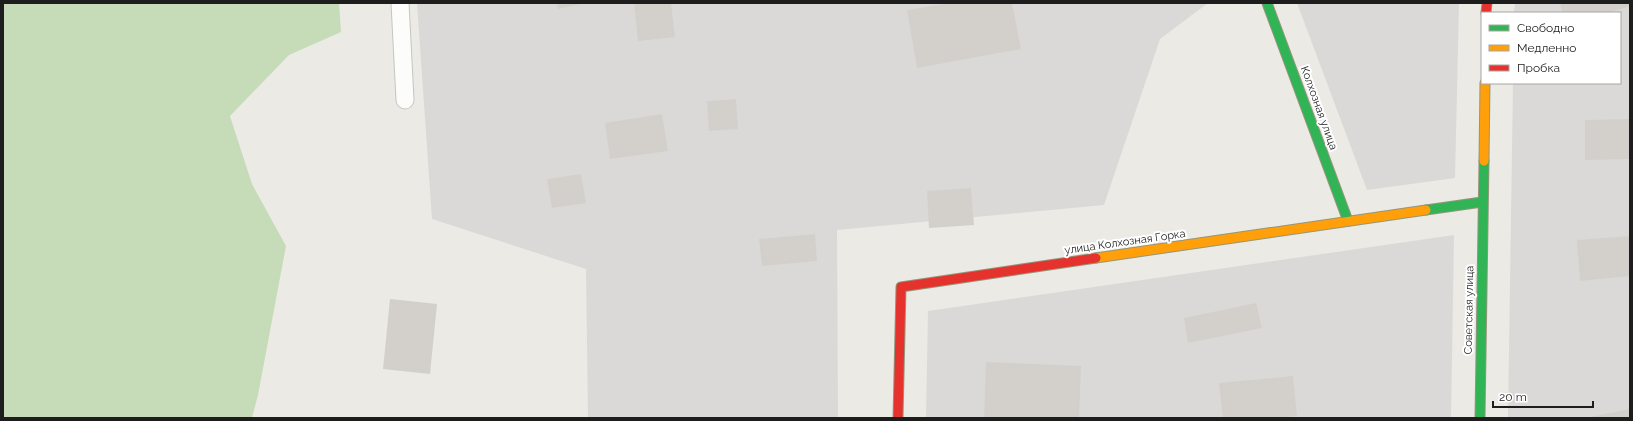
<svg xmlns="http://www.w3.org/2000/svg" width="1633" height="421" font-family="Raleway,sans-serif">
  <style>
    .residential { fill: #dbd9d7 }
    .forest { fill: #c6dcb9 }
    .building { fill: #d3d0cc }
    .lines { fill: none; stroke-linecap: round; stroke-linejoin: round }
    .lane-casing { stroke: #c4c4c1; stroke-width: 19 }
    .fast-casing { stroke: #94967c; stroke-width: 11 }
    .slow-casing { stroke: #94967c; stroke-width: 11 }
    .jam-casing { stroke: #94967c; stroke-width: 11 }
    .lane { stroke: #fcfcfb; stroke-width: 17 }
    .fast { stroke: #30b455; stroke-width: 9 }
    .slow { stroke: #ff9f0a; stroke-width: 9 }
    .jam { stroke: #e5322d; stroke-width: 9 }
    .labels { text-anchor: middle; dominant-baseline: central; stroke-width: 4; stroke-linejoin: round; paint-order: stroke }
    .street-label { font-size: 11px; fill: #1d1d1d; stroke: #fff }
  </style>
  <rect width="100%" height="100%" fill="#eceae5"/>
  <!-- residential -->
  <path class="residential" d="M 417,3 L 1208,3 L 1160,39 L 1104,205 L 837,230 L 838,418 L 588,418 L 586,269 L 432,219 Z
    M 1297,3 L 1459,3 L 1455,178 L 1367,190 Z
    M 1515,3 L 1630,3 L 1630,418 L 1508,418 L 1513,83 L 1620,83 L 1620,13 L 1514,13 Z
    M 1454,235 L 1451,418 L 926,418 L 928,311 Z"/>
  <!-- forest -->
  <path class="forest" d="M 3,3 L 339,3 L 341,32 L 289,55 L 230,116 L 252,184 L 286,246 L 258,395 L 252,418 L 3,418 Z"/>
  <!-- building -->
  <path class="building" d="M 556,3 L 580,3 L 581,4 L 558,9 Z
    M 634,3 L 671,3 L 675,37 L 638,41 Z
    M 949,3 L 1012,3 L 1021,49 L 917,68 L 907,10 Z
    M 1560,3 L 1630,3 L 1630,6 L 1608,13 L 1563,13 Z
    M 736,99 L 738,129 L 709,131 L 707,101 Z
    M 662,114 L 668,151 L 610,159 L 605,123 Z
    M 1630,119 L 1630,159 L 1585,160 L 1585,120 Z
    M 581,174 L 586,203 L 552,208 L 547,179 Z
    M 971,188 L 974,225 L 929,228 L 927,191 Z
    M 815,234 L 817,261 L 762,266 L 759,239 Z
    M 1630,236 L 1630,276 L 1580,281 L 1577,240 Z
    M 390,299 L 437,304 L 430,374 L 383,369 Z
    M 1256,303 L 1262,328 L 1188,343 L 1184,318 Z
    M 986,362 L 1081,366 L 1079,418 L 984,418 Z
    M 1293,376 L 1297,416 L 1276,418 L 1223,418 L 1219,383 Z
    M 1630,409 L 1630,418 L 1590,418 L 1590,417 Z"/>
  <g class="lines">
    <!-- lane casing -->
    <g class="lane-casing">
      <path id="lane" d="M 400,3 L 405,100"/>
    </g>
    <!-- fast casing -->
    <g class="fast-casing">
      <path id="fast" d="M 1267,3 L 1348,221
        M 1426,210 L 1482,202
        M 1480,418 L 1484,161"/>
    </g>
    <!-- slow casing -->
    <g class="slow-casing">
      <path id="slow" d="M 1484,161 L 1485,83
        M 1096,258 L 1426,210"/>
    </g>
    <!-- jam casing -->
    <g class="jam-casing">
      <path id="jam" d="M 1486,13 L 1487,3
        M 898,418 L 901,287 L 1096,258"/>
    </g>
    <!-- lane -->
    <use href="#lane" class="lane"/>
    <!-- fast -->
    <use href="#fast" class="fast"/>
    <!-- slow -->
    <use href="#slow" class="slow"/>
    <!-- jam -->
    <use href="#jam" class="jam"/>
  </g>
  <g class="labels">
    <!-- street labels -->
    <g class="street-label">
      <text transform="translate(1319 108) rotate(70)">Колхозная улица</text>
      <text transform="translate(1125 242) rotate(-8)">улица Колхозная Горка</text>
      <text transform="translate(1469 310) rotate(-89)">Советская улица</text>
    </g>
  </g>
  <!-- border -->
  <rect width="1633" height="421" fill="none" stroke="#1d1d1d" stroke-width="8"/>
  <!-- legend -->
  <rect x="1481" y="12" width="140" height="72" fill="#ffffff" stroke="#a5a5a5"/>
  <rect x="1489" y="25" width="20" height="6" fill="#30b455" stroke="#a5a5a5"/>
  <text x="1517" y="32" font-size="12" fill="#1d1d1d">Свободно</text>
  <rect x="1489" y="45" width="20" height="6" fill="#ff9f0a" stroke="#a5a5a5"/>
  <text x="1517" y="52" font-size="12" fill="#1d1d1d">Медленно</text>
  <rect x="1489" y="65" width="20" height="6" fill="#e5322d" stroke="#a5a5a5"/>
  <text x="1517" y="72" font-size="12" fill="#1d1d1d">Пробка</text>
  <!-- scale -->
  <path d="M1493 401v6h100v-6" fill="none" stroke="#1d1d1d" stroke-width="2"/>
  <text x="1499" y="401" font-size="12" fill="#1d1d1d" stroke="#ffffff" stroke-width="3" paint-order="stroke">20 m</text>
</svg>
